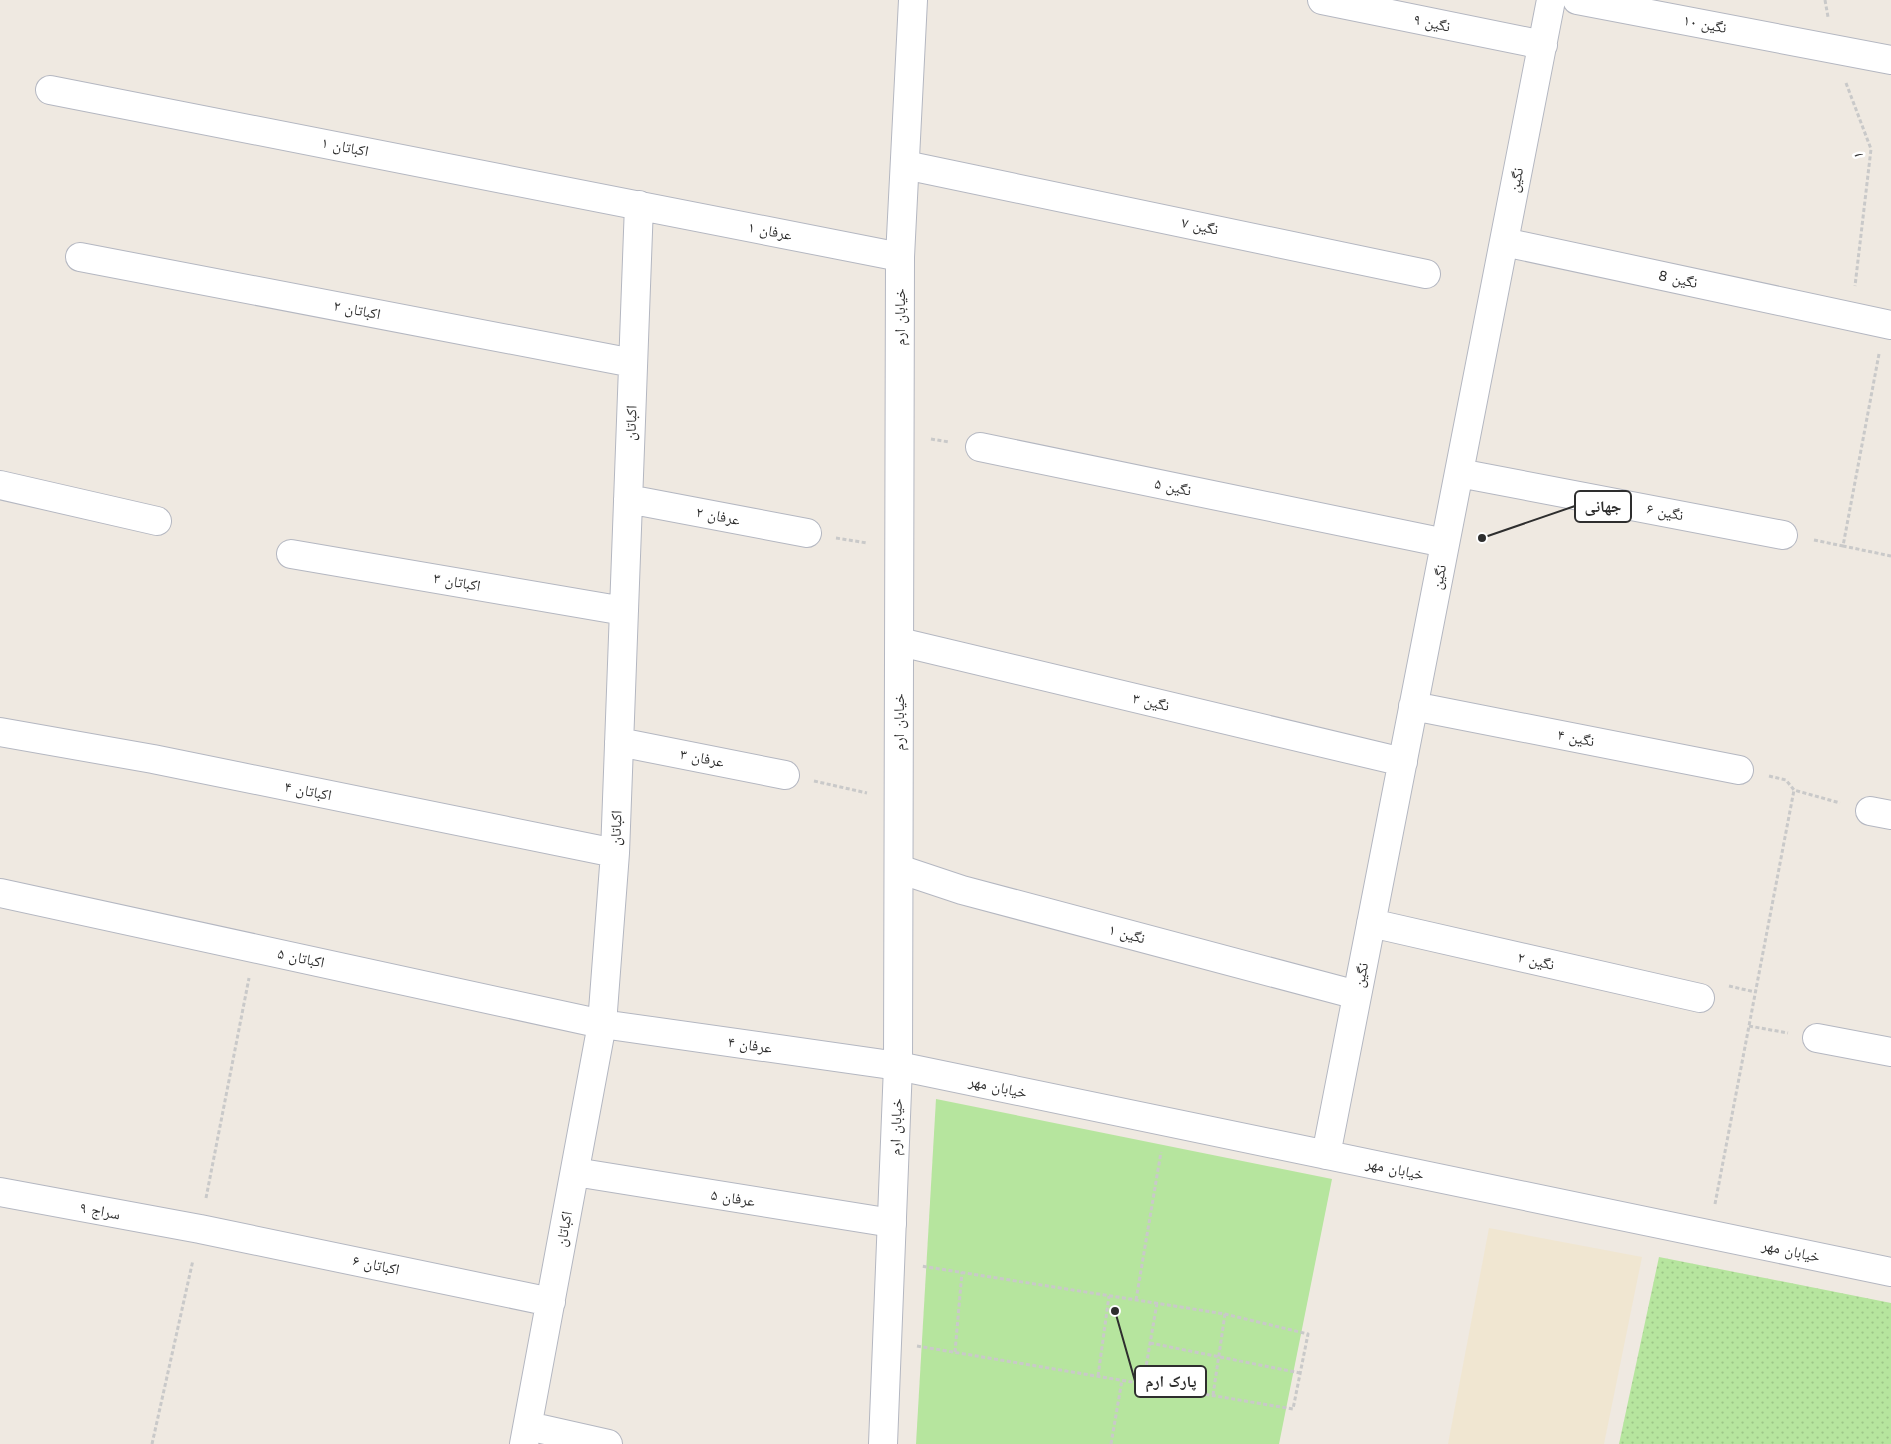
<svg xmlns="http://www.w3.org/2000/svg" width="1891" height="1444" font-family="'Work Sans','Noto Naskh Arabic',sans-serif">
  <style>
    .education { fill: #f0e6d1 }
    .grass { fill: url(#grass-dots) }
    .park { fill: #b6e59e }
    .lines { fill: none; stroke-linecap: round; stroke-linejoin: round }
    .minor-casing { stroke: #b4b7c1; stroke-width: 30 }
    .tertiary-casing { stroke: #b4b7c1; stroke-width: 30 }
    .path { stroke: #c9c9c9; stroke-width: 3; stroke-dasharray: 4 2.5; stroke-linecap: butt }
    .minor { stroke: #fff; stroke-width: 28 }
    .tertiary { stroke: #fff; stroke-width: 28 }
    .labels { text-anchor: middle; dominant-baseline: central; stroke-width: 5; stroke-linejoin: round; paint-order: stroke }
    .street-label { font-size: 15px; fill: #2e2e2e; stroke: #fff }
    .leader { fill: none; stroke: #2e2e2e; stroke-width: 2 }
    .callout-dot { fill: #2e2e2e; stroke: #fff; stroke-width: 2 }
    .callout { fill: #fff; stroke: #2e2e2e; stroke-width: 2 }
    .callout-label { font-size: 16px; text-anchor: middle; font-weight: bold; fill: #2e2e2e }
  </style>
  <defs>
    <pattern id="grass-dots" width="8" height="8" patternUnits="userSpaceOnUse" patternTransform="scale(1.25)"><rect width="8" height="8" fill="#b6e59e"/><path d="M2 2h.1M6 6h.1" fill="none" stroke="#9dc588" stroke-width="1.8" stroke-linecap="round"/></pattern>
  </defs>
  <rect width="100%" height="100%" fill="#efe9e1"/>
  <!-- education -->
  <path class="education" d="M 1489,1228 L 1642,1257 L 1604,1444 L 1448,1444 Z"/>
  <!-- grass -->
  <path class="grass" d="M 1659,1257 L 1891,1303 L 1891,1444 L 1619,1444 Z"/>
  <!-- park -->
  <path class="park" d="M 936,1099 L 1332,1179 L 1279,1444 L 916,1444 Z"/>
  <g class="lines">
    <!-- minor casing -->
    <g class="minor-casing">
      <path id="minor" d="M 1322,0 L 1543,45
        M 1577,0 L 1891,60
        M 50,90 L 900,257
        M 905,165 L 1426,274
        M 1504,242 L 1891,325
        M 80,257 L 633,363
        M 980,447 L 1445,543
        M 1459,473 L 1783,535
        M 0,485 L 157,521
        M 628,499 L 807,533
        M 291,554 L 624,611
        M 900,642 L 1403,762
        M 1413,706 L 1739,770
        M 0,732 L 153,759 L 615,853
        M 619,742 L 785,775
        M 1870,811 L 1891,815
        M 899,869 L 962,890 L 1357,995
        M 0,893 L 602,1024 L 898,1066 L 1891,1272
        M 1371,923 L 1700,998
        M 1817,1038 L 1891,1052
        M 1326,1155 L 1551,0
        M 575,1172 L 892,1223
        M 0,1192 L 200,1229 L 551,1302
        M 528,1426 L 608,1444
        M 524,1444 L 602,1024 L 615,853 L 639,205"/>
    </g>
    <!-- tertiary casing -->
    <g class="tertiary-casing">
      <path id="tertiary" d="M 883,1444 L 898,1066 L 900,257 L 913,0"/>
    </g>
    <!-- path -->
    <path class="path" d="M 1825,0 L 1828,17
      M 1846,83 L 1871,149 L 1855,286
      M 1879,354 L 1843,546 L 1891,556
      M 931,439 L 949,442
      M 836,538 L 867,543
      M 1814,540 L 1843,546
      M 1769,776 L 1786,780 L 1794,790 L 1840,803
      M 814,781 L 867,793
      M 1729,986 L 1755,992
      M 1749,1026 L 1788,1033
      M 206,1198 L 249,978
      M 1715,1204 L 1794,790
      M 1136,1300 L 1161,1152
      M 1150,1343 L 1300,1373
      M 917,1346 L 1293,1409 L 1308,1334 L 1225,1314 L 921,1266
      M 955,1352 L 962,1272
      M 1098,1376 L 1109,1296
      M 1143,1384 L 1157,1303
      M 1213,1395 L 1225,1314
      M 152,1444 L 193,1260
      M 1111,1444 L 1122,1380"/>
    <!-- minor -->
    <use href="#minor" class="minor"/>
    <!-- tertiary -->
    <use href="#tertiary" class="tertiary"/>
  </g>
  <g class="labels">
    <!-- street labels -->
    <g class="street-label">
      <text transform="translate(1432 23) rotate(12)">نگین ۹</text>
      <text transform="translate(1705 24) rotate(11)">نگین ۱۰</text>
      <text transform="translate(345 147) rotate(11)">اکباتان ۱</text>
      <text transform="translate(1858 155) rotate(-90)">۱</text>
      <text transform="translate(1516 180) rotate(-79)">نگین</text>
      <text transform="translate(1200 226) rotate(12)">نگین ۷</text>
      <text transform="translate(770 231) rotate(11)">عرفان ۱</text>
      <text transform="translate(1678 279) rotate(12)">نگین 8</text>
      <text transform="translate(357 310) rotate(11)">اکباتان ۲</text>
      <text transform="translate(900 317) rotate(-90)">خیابان ارم</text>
      <text transform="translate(631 423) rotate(-88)">اکباتان</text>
      <text transform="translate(1173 487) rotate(12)">نگین ۵</text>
      <text transform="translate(1665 512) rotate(11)">نگین ۶</text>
      <text transform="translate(718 516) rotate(11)">عرفان ۲</text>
      <text transform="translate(1439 577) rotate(-79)">نگین</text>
      <text transform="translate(457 582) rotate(10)">اکباتان ۳</text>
      <text transform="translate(1151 702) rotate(13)">نگین ۳</text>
      <text transform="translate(899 722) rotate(-90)">خیابان ارم</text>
      <text transform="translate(1576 738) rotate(11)">نگین ۴</text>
      <text transform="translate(702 758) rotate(11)">عرفان ۳</text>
      <text transform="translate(308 791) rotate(11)">اکباتان ۴</text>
      <text transform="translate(616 828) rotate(-88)">اکباتان</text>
      <text transform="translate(1127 934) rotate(15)">نگین ۱</text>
      <text transform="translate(301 958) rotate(12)">اکباتان ۵</text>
      <text transform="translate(1536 961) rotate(13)">نگین ۲</text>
      <text transform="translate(1361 975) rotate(-79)">نگین</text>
      <text transform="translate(750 1045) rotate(8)">عرفان ۴</text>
      <text transform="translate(998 1087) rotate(12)">خیابان مهر</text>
      <text transform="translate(896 1127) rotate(-88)">خیابان ارم</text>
      <text transform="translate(1395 1169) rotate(12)">خیابان مهر</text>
      <text transform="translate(733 1198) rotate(9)">عرفان ۵</text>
      <text transform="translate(100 1211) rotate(10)">سراج ۹</text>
      <text transform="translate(564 1229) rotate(-80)">اکباتان</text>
      <text transform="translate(1791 1251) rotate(12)">خیابان مهر</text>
      <text transform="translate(376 1265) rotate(12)">اکباتان ۶</text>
    </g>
  </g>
  <!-- callouts -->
  <path class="leader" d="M1482 538L1575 506M1115 1311L1135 1381"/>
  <g class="callout-dot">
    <circle cx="1482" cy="538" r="5"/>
    <circle cx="1115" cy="1311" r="5"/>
  </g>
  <g class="callout">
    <rect x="1575" y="491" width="56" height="31" rx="5"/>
    <rect x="1135" y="1366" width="71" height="31" rx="5"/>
  </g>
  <g class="callout-label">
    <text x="1603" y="512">جهانی</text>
    <text x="1171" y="1387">پارک ارم</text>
  </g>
</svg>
